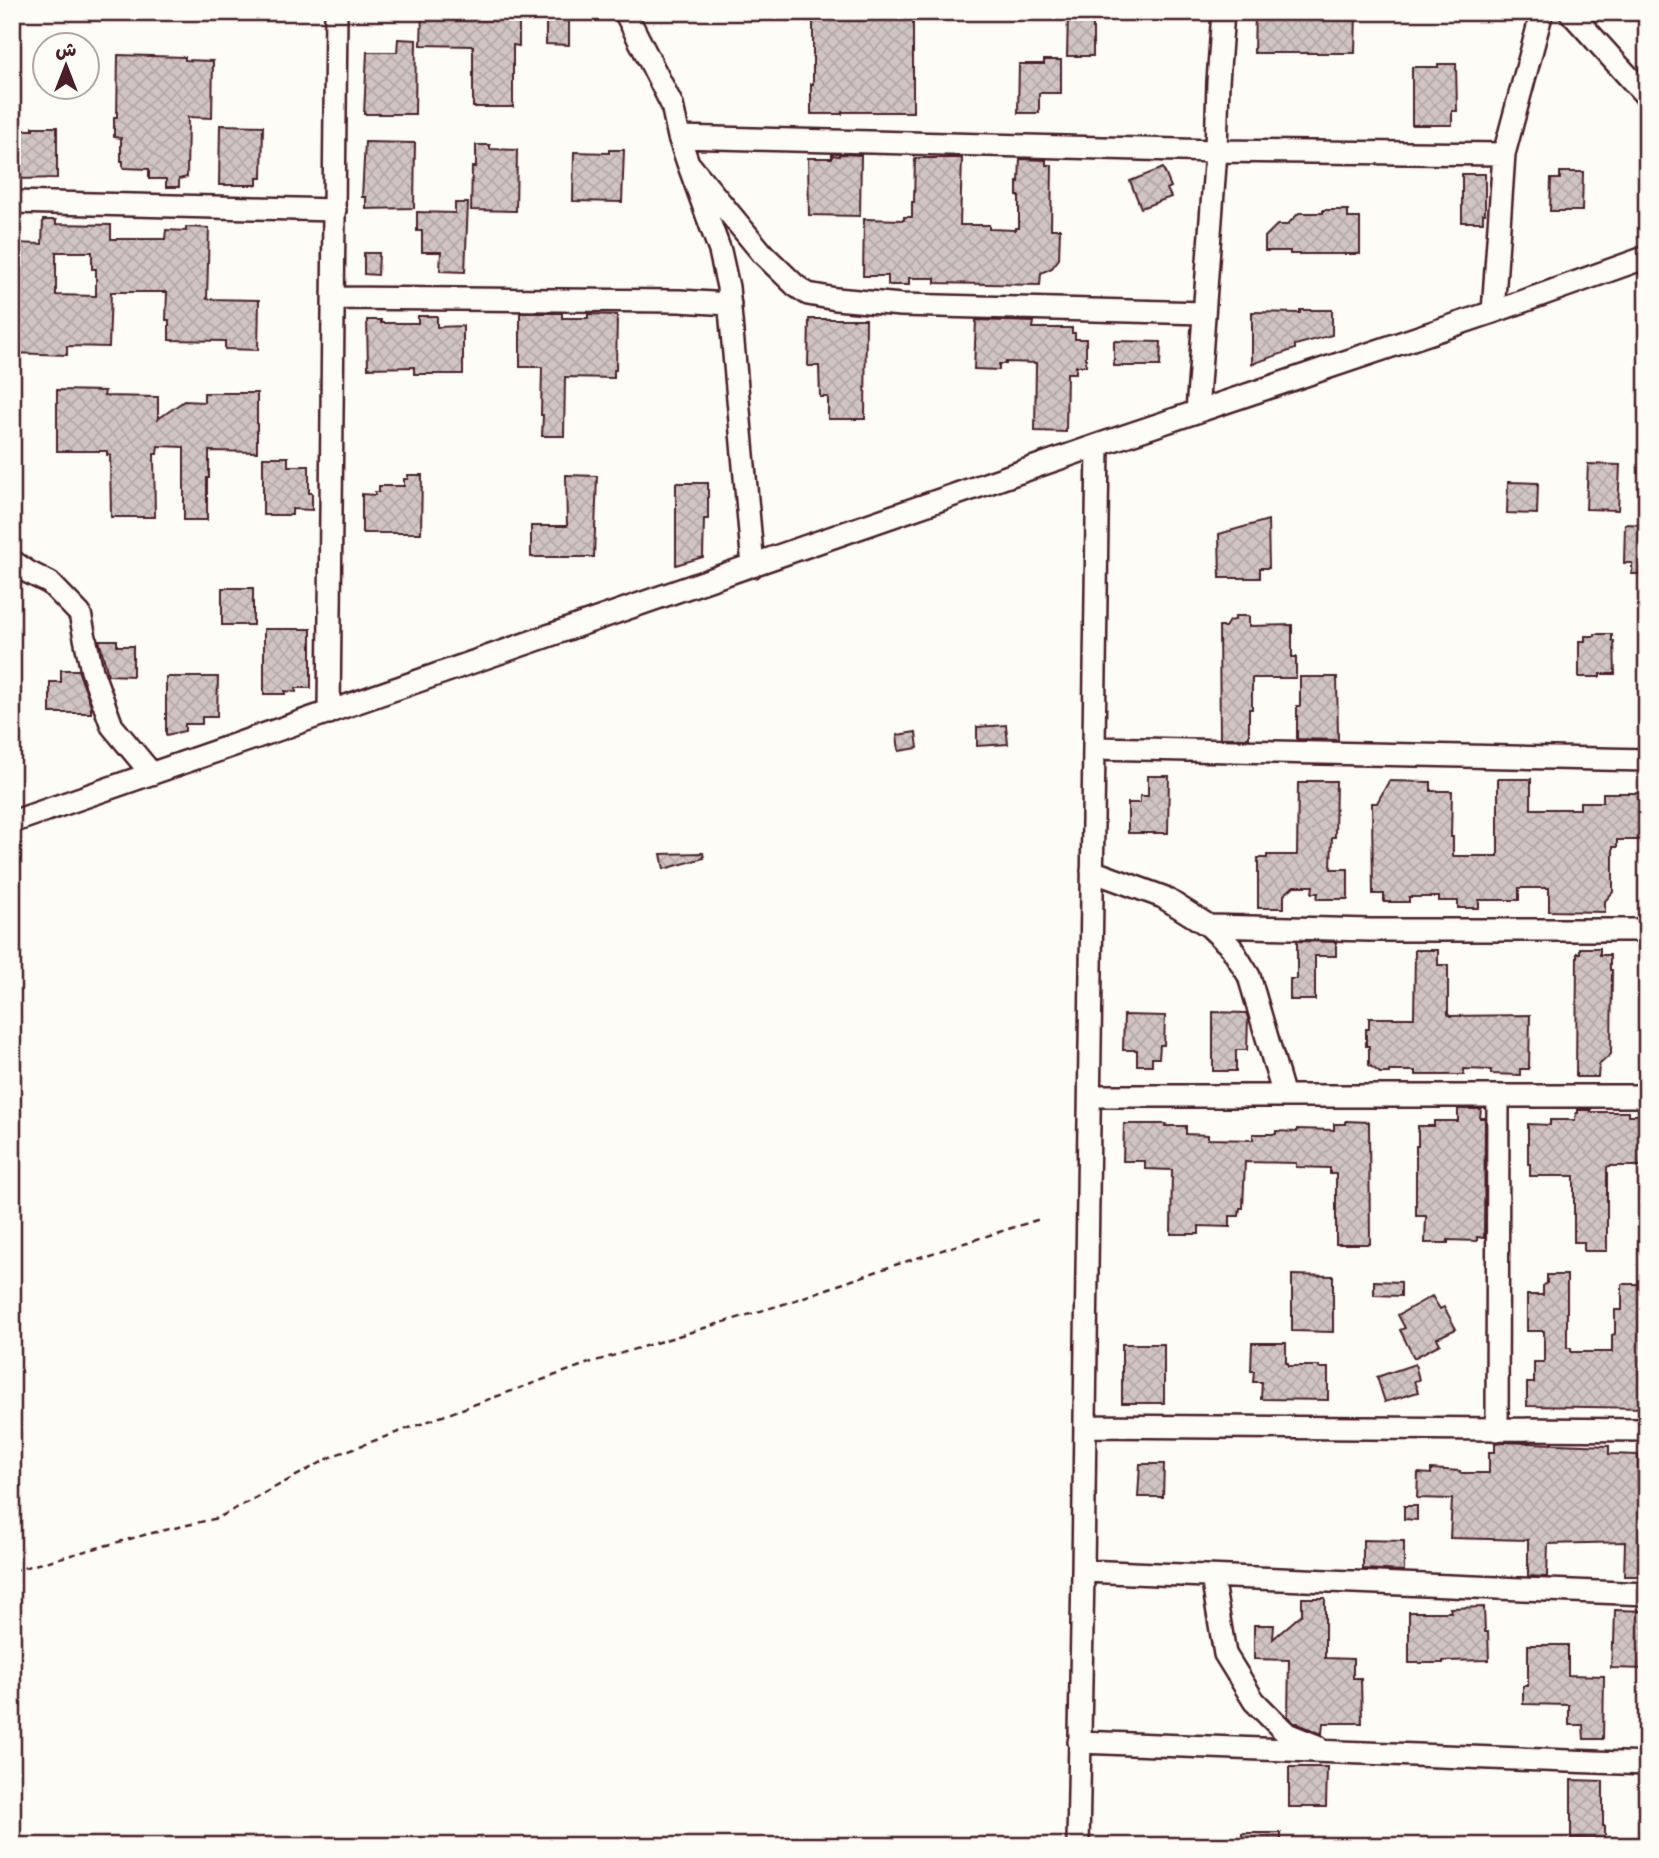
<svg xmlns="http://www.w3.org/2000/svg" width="1659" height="1858" font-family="Dekko,'Playpen Sans Arabic',sans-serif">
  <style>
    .building { fill: url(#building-cross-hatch); stroke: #4a1f2b; stroke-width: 2; fill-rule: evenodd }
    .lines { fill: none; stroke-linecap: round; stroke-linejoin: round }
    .minor-casing { stroke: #4a1f2b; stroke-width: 26 }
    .path { stroke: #4a1f2b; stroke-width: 2.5; stroke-dasharray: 7 5; stroke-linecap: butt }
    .minor { stroke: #fdfcf7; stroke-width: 21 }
  </style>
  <defs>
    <pattern id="building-cross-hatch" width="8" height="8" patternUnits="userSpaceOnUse" patternTransform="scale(1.75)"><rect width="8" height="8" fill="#d0c5c4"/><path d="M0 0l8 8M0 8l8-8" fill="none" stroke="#b4a9a9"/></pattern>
  </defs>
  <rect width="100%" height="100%" fill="#fdfcf7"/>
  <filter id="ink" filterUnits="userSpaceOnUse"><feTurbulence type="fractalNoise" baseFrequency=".0143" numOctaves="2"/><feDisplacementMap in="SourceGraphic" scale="14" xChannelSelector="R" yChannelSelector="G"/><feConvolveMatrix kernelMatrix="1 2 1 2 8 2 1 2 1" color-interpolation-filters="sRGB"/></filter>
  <g filter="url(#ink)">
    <!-- building -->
    <path class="building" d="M 422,12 L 519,12 L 519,46 L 513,45 L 513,107 L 473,107 L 473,46 L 421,45 Z
      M 546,12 L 569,12 L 569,45 L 546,44 Z
      M 813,12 L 913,12 L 913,112 L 842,112 L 842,114 L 811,114 L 811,84 L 813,84 Z
      M 1068,12 L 1093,12 L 1093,56 L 1067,56 Z
      M 1255,12 L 1305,12 L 1305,17 L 1327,17 L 1334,12 L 1356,12 L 1355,53 L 1254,53 Z
      M 398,39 L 416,40 L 415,114 L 364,114 L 367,52 L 397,52 Z
      M 118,55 L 185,57 L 185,60 L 213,61 L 212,118 L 188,117 L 187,177 L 179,179 L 179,187 L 166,187 L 166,179 L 149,179 L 149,169 L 123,168 L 123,161 L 121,161 L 121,138 L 114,137 L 114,117 L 117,117 Z
      M 1044,60 L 1061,60 L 1061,93 L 1039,93 L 1039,113 L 1018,113 L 1019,64 L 1044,64 Z
      M 1438,64 L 1456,64 L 1457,111 L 1452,111 L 1452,125 L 1412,125 L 1412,67 L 1438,67 Z
      M 220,125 L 263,126 L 262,178 L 257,178 L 257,185 L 219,185 Z
      M 33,127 L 57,127 L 57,178 L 19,179 L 19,166 L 16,166 L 15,130 L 33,130 Z
      M 365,142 L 415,143 L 414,208 L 366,209 L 366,197 L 362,197 Z
      M 476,145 L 490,145 L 490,149 L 517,150 L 516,211 L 471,210 L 472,167 L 476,167 Z
      M 609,150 L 624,150 L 622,202 L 573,201 L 574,152 L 609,153 Z
      M 839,154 L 861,155 L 860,216 L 809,215 L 808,158 L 832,158 L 832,155 L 839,156 Z
      M 915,158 L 962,158 L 960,225 L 989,225 L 989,229 L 1015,230 L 1015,228 L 1019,228 L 1019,196 L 1017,196 L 1017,182 L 1019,182 L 1020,159 L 1046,160 L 1046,165 L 1052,165 L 1051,229 L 1060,229 L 1059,259 L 1052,268 L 1041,273 L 1040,285 L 935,283 L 935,278 L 909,278 L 909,285 L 888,285 L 888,276 L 863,276 L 864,219 L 904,220 L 904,217 L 912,217 L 912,202 L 914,202 Z
      M 1163,168 L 1171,187 L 1167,189 L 1171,197 L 1141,208 L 1130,181 Z
      M 1560,172 L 1583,172 L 1582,211 L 1550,211 L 1551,179 L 1560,179 Z
      M 1462,174 L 1485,174 L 1485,214 L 1483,214 L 1483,222 L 1462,222 Z
      M 455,203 L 468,203 L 465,272 L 440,271 L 441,252 L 422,252 L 422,231 L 417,231 L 417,212 L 455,213 Z
      M 1323,210 L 1348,210 L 1348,218 L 1360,218 L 1360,254 L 1290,254 L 1290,251 L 1265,251 L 1265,237 L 1277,225 L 1287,225 L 1299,213 L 1323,213 Z
      M 43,220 L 56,220 L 56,224 L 111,225 L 111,239 L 165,239 L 166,230 L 186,231 L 186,227 L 209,228 L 207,299 L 259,300 L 258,350 L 225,349 L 225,341 L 169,340 L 169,320 L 166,320 L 167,292 L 111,292 L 109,347 L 67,346 L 67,355 L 12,353 L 12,243 L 42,244 ZM 56,252 L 92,252 L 92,269 L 96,269 L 96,296 L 56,295 Z
      M 364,253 L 379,253 L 378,275 L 364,274 Z
      M 1300,310 L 1332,310 L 1332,335 L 1295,345 L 1295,349 L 1252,364 L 1252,312 L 1300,313 Z
      M 520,313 L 562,313 L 562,318 L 588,318 L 588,314 L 617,315 L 616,370 L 614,370 L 614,378 L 565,377 L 564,436 L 542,436 L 543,415 L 541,415 L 542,367 L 520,367 Z
      M 418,316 L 437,316 L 437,327 L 463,326 L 463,374 L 414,374 L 414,367 L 368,368 L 367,320 L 381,320 L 381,323 L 418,323 Z
      M 809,319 L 866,319 L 865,419 L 828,419 L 828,397 L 820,397 L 819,366 L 808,366 Z
      M 976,320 L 1034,322 L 1033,328 L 1072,328 L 1072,333 L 1075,333 L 1075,339 L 1086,339 L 1086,366 L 1076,366 L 1076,373 L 1067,373 L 1066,432 L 1035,431 L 1036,363 L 1006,362 L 1006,364 L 999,364 L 999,370 L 974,369 Z
      M 1114,341 L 1161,342 L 1160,366 L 1114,366 Z
      M 57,390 L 105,391 L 104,396 L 158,397 L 158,419 L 184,401 L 204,402 L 204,393 L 257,393 L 257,452 L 209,451 L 209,478 L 207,478 L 207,520 L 184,520 L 184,447 L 158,446 L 157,454 L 154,454 L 155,517 L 111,517 L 110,455 L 107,455 L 107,451 L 57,451 Z
      M 263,457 L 288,457 L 288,466 L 309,466 L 309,493 L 312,493 L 312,510 L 292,509 L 292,515 L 263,515 Z
      M 1588,464 L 1620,465 L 1618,510 L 1586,509 Z
      M 408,475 L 422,475 L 421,533 L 362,533 L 362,494 L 375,495 L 375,492 L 379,492 L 379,486 L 404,486 L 404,479 L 408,479 Z
      M 566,475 L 597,476 L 594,557 L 531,557 L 531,526 L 567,526 Z
      M 1508,482 L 1538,483 L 1537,514 L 1507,513 Z
      M 676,483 L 708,483 L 708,519 L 704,519 L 703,557 L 676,565 Z
      M 1268,520 L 1269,568 L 1260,568 L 1260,578 L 1220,578 L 1219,534 Z
      M 1625,524 L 1647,525 L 1647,574 L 1632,574 L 1632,563 L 1624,563 Z
      M 222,588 L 253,588 L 253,625 L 222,625 Z
      M 1235,616 L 1249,616 L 1249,626 L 1292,625 L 1292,657 L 1296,657 L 1296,678 L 1252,678 L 1252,709 L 1249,709 L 1249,738 L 1220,738 L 1219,627 L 1225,627 L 1229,621 L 1235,620 Z
      M 264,629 L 311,629 L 311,688 L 296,688 L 296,692 L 285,691 L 285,694 L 264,694 Z
      M 1595,634 L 1612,634 L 1612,641 L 1614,641 L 1615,674 L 1600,674 L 1600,677 L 1579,677 L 1579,641 L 1585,641 L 1585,636 L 1595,636 Z
      M 99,640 L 117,640 L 117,646 L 133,646 L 133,676 L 108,675 Z
      M 61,670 L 78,670 L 91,706 L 91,713 L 50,713 L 50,682 L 61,682 Z
      M 166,677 L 218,677 L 217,717 L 202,717 L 202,724 L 185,724 L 185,731 L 166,735 Z
      M 1300,677 L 1337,677 L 1338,740 L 1297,739 L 1297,706 L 1300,706 Z
      M 1006,725 L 1008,744 L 977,746 L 977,727 Z
      M 916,732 L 918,748 L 899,751 L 897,735 Z
      M 1148,776 L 1169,776 L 1168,833 L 1128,833 L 1128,803 L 1140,803 L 1140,796 L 1148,796 Z
      M 1498,779 L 1531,779 L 1531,809 L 1580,809 L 1580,802 L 1603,802 L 1603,793 L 1641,793 L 1641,806 L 1647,806 L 1647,840 L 1617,840 L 1617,847 L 1613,847 L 1613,892 L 1605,901 L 1605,912 L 1549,911 L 1549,888 L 1519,888 L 1519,900 L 1479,900 L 1479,908 L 1458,908 L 1458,901 L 1439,901 L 1439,897 L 1409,897 L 1409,902 L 1384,902 L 1384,894 L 1373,894 L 1372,803 L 1377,803 L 1389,781 L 1431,782 L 1431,791 L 1452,791 L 1451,837 L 1453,837 L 1453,856 L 1498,856 Z
      M 1307,781 L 1336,781 L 1335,837 L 1332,837 L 1331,869 L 1348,869 L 1348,899 L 1317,899 L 1318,893 L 1312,893 L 1313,886 L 1294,886 L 1284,895 L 1284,908 L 1258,908 L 1258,858 L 1267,858 L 1267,855 L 1297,855 L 1298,783 L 1307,783 Z
      M 703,853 L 704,858 L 664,869 L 661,854 Z
      M 1297,941 L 1336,942 L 1336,956 L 1315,956 L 1315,1000 L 1290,1000 L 1290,979 L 1297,979 Z
      M 1580,948 L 1600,948 L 1600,955 L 1610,955 L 1610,970 L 1612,970 L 1611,1054 L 1599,1065 L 1598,1077 L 1576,1077 L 1577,953 L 1580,953 Z
      M 1415,950 L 1438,950 L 1438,965 L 1448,965 L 1448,1014 L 1450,1016 L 1530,1015 L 1529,1069 L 1520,1069 L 1520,1075 L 1491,1074 L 1491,1070 L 1464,1069 L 1464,1075 L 1416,1075 L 1416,1071 L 1389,1071 L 1389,1073 L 1380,1073 L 1369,1065 L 1369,1046 L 1366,1046 L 1366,1029 L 1369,1029 L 1369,1018 L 1414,1018 Z
      M 1213,1012 L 1246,1013 L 1248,1018 L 1247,1050 L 1236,1050 L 1236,1071 L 1213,1071 Z
      M 1124,1015 L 1165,1016 L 1164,1045 L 1160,1045 L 1159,1058 L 1152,1058 L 1152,1065 L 1137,1065 L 1137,1050 L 1123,1050 Z
      M 1458,1109 L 1481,1109 L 1480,1118 L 1485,1118 L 1484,1238 L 1477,1237 L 1477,1241 L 1448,1240 L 1448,1243 L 1425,1243 L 1426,1216 L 1416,1216 L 1416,1146 L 1418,1146 L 1418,1126 L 1434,1126 L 1434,1121 L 1458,1121 Z
      M 1578,1110 L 1591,1110 L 1591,1112 L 1628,1112 L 1628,1115 L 1640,1115 L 1640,1125 L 1647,1125 L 1647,1166 L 1609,1166 L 1607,1167 L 1607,1251 L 1584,1251 L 1584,1242 L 1574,1242 L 1574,1176 L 1530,1176 L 1530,1164 L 1528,1164 L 1528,1124 L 1550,1125 L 1550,1120 L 1575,1120 L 1576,1113 L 1578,1113 Z
      M 1346,1121 L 1369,1122 L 1370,1244 L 1336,1244 L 1336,1174 L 1330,1174 L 1330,1168 L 1296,1167 L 1296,1163 L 1245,1162 L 1243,1208 L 1240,1208 L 1239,1216 L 1230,1216 L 1230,1227 L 1199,1226 L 1199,1234 L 1171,1234 L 1172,1170 L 1145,1169 L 1145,1161 L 1123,1161 L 1124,1124 L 1166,1124 L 1165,1126 L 1186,1126 L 1186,1134 L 1208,1135 L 1208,1139 L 1253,1140 L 1253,1134 L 1276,1134 L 1276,1131 L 1297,1132 L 1297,1129 L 1334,1130 L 1334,1124 L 1346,1124 Z
      M 1292,1275 L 1333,1276 L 1333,1332 L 1292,1331 Z
      M 1547,1275 L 1567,1275 L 1567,1348 L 1571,1348 L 1571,1352 L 1612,1352 L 1612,1335 L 1615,1334 L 1615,1310 L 1622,1310 L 1622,1284 L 1647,1284 L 1647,1408 L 1527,1406 L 1527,1383 L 1534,1383 L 1534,1362 L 1544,1362 L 1544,1331 L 1527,1331 L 1527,1295 L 1543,1295 L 1543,1286 L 1547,1283 Z
      M 1374,1281 L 1401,1282 L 1401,1296 L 1374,1295 Z
      M 1432,1296 L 1440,1309 L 1444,1307 L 1456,1329 L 1437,1338 L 1440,1344 L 1414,1358 L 1400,1330 L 1405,1328 L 1398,1315 Z
      M 1252,1343 L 1286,1343 L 1286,1363 L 1288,1363 L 1288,1366 L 1319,1366 L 1319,1368 L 1328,1368 L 1328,1400 L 1261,1399 L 1262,1382 L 1253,1382 L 1254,1371 L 1251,1371 Z
      M 1122,1344 L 1164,1344 L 1164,1403 L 1122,1403 Z
      M 1415,1364 L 1419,1380 L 1414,1381 L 1418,1392 L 1385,1402 L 1377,1377 Z
      M 1501,1442 L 1609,1446 L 1609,1454 L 1638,1455 L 1638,1479 L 1641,1479 L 1641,1509 L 1647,1509 L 1647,1576 L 1624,1576 L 1625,1542 L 1548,1544 L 1547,1577 L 1528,1576 L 1528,1540 L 1450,1538 L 1452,1499 L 1417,1498 L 1418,1473 L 1431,1474 L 1431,1469 L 1460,1471 L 1460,1473 L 1489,1473 L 1489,1452 L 1495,1452 L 1495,1443 Z
      M 1140,1464 L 1164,1464 L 1163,1497 L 1138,1497 Z
      M 1404,1506 L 1417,1506 L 1417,1520 L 1404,1519 Z
      M 1363,1540 L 1404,1541 L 1404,1571 L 1363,1569 Z
      M 1302,1598 L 1325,1598 L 1325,1658 L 1353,1659 L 1353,1678 L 1361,1678 L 1362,1723 L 1323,1723 L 1322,1734 L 1298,1724 L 1298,1723 L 1294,1723 L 1288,1716 L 1289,1660 L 1254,1659 L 1254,1625 L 1274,1625 L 1273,1639 L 1302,1614 Z
      M 1484,1607 L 1485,1632 L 1488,1632 L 1489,1660 L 1443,1661 L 1443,1663 L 1409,1663 L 1409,1612 L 1451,1612 L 1450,1608 Z
      M 1615,1610 L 1647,1611 L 1647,1669 L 1611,1668 L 1612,1643 L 1614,1643 Z
      M 1528,1645 L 1568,1645 L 1568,1675 L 1604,1676 L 1603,1739 L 1584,1739 L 1583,1725 L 1569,1725 L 1569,1705 L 1523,1704 L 1523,1686 L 1528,1686 Z
      M 1289,1767 L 1327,1767 L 1326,1807 L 1289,1807 Z
      M 1571,1780 L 1603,1781 L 1603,1826 L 1605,1826 L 1605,1839 L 1571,1838 Z
      M 1242,1833 L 1281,1833 L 1281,1846 L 1242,1846 Z"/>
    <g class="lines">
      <!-- minor casing -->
      <g class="minor-casing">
        <path id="minor" d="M 625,12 L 672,105 L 679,137 L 688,163 L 720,251 L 728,287 L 753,566
          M 1570,12 L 1647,97
          M 679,137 L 1216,151 L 1504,154
          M 688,163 L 763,254 L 796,286 L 808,294 L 836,299 L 901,305 L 1204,313
          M 12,202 L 335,210
          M 334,298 L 679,301 L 730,304
          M 1493,312 L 1504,154 L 1542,12
          M 1197,412 L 1216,151 L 1218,82 L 1223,12
          M 12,561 L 28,572 L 50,583 L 80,614 L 92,671 L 112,726 L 152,774
          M 329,713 L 336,12
          M 1094,748 L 1647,760
          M 12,822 L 1098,445 L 1493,312 L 1647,257
          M 1092,871 L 1163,897 L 1209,926 L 1231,947 L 1249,976 L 1284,1096
          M 1209,926 L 1370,930 L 1647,930
          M 1090,1096 L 1647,1096
          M 1085,1426 L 1647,1430
          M 1497,1430 L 1498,1096
          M 1083,1571 L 1647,1594
          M 1212,1577 L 1225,1654 L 1254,1701 L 1287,1734 L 1317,1746
          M 1079,1742 L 1647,1764
          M 1078,1846 L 1083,1571 L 1098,445"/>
      </g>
      <!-- path -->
      <path class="path" d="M 12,1571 L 148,1534 L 218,1518 L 335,1455 L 589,1363 L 787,1303 L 895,1265 L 1040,1219"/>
      <!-- minor -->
      <use href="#minor" class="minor"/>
    </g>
  </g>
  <!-- margin -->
  <rect width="1659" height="1858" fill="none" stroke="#fdfcf7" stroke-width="42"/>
  <rect x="21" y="21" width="1617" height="1816" fill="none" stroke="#4a1f2b" stroke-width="2.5" filter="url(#ink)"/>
  <!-- north arrow -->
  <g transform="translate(66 66)"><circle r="33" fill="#fdfcf7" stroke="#b5a4a5" stroke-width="2"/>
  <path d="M0-5L12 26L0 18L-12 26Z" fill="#4a1f2b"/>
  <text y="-10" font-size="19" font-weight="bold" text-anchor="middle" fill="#4a1f2b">ش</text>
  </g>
</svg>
